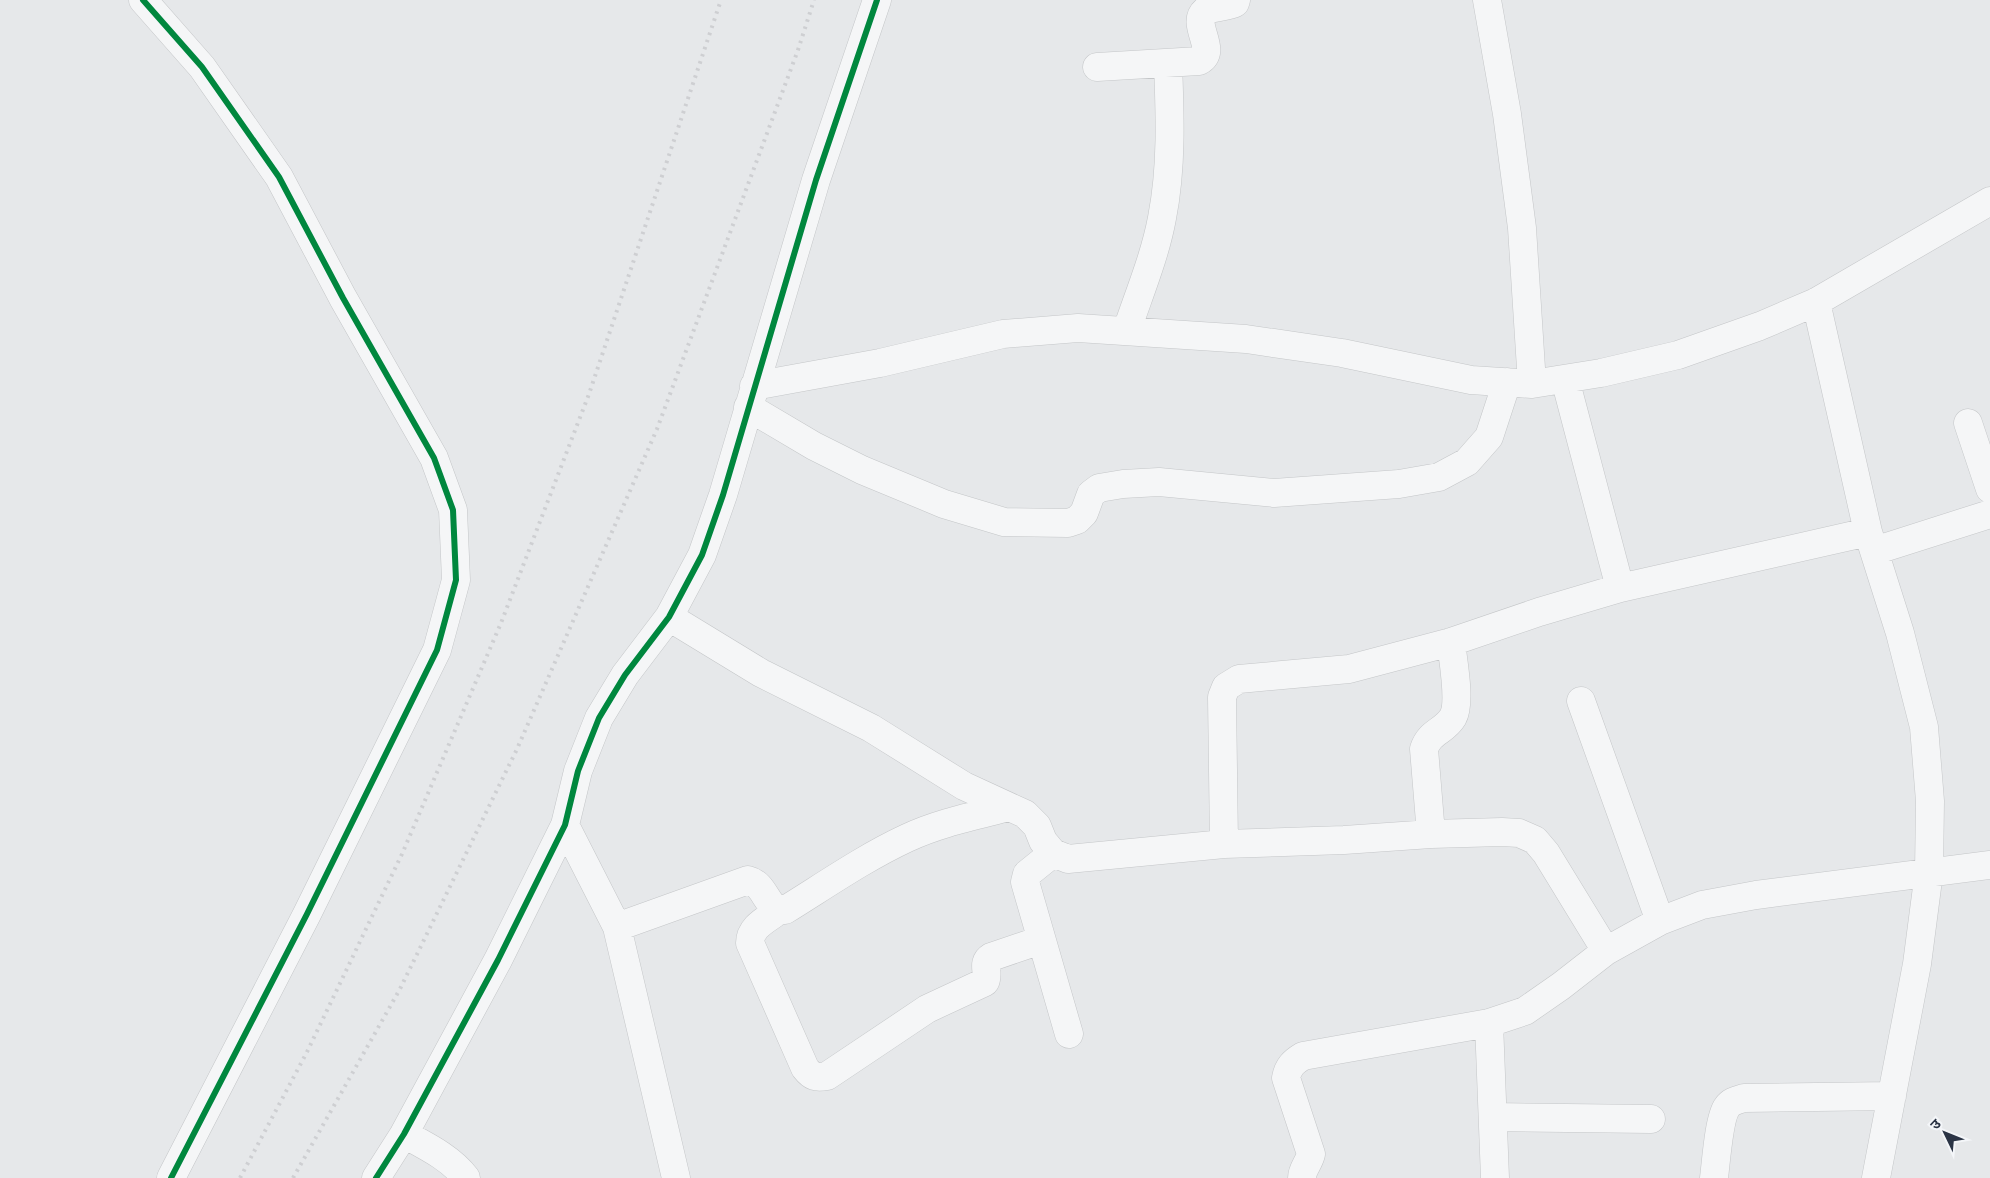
<svg xmlns="http://www.w3.org/2000/svg" width="1990" height="1178" font-family="'Roboto Condensed','Noto Sans Devanagari',sans-serif">
  <style>
    .lines { fill: none; stroke-linecap: round; stroke-linejoin: round }
    .street-casing { stroke: #c4c6c8; stroke-width: 29 }
    .street { stroke: #f5f6f7; stroke-width: 28 }
    .rail { stroke: #cecfd2; stroke-width: 4; stroke-dasharray: 2.5 5; stroke-linecap: butt }
    .cycleway-casing { stroke: #f4f6f9; stroke-width: 9 }
    .cycleway { stroke: #00873e; stroke-width: 6 }
  </style>
  <rect width="100%" height="100%" fill="#e6e8ea"/>
  <g class="lines">
    <!-- street casing -->
    <g class="street-casing">
      <path id="street" d="M 143,0 L 202,67 L 279,177 L 343,298 L 434,458 L 453,510 L 456,580 L 437,650 L 307,914 L 171,1178
        M 1487,0 L 1507,114 L 1522,228 L 1532,384
        M 1097,67 L 1199,61 C 1219,51 1190,24 1205,11 C 1211,7 1227,7 1235,3 L 1236,0
        M 1816,302 L 1868,532 L 1900,633 L 1924,727 L 1930,801 L 1929,872 L 1917,964 L 1876,1178
        M 1127,330 C 1139,294 1155,256 1162,218 C 1172,167 1170,115 1168,63
        M 1565,379 L 1620,588
        M 754,386 L 880,363 L 1003,334 L 1078,328 L 1246,339 L 1342,353 L 1471,380 L 1532,384 L 1601,373 L 1678,355 L 1760,326 L 1816,302 L 1990,201
        M 748,407 L 814,446 L 862,470 L 944,504 L 1004,522 L 1068,523 L 1077,520 L 1084,513 L 1091,494 L 1099,488 L 1123,484 L 1159,482 L 1274,493 L 1399,484 L 1439,477 L 1467,462 L 1489,437 L 1507,382
        M 1968,423 L 1990,489
        M 1874,551 L 1990,514
        M 669,617 L 761,673 L 871,728 L 964,786 L 1025,814 L 1037,826 L 1043,841 L 1053,853 L 1068,859 L 1224,844 L 1344,840 L 1431,834 L 1502,832 L 1519,833 L 1535,840 L 1546,853 L 1606,951
        M 1581,701 L 1660,921
        M 565,825 L 617,927 L 676,1178
        M 1431,834 L 1424,749 C 1430,731 1444,732 1453,717 C 1461,702 1453,661 1451,642
        M 1224,844 L 1222,697 L 1226,687 L 1239,679 L 1349,669 L 1451,642 L 1539,612 L 1620,588 L 1868,532
        M 1053,853 L 1027,874 L 1025,882 L 1069,1034
        M 778,911 C 766,920 750,927 750,943 L 805,1068 C 812,1077 816,1078 827,1076 L 927,1009 L 985,982 C 990,973 981,963 991,957 L 1041,940
        M 617,927 L 748,880 C 764,884 765,902 778,911 L 785,910 C 824,886 864,858 907,838 C 939,823 974,816 1009,807
        M 1489,1023 L 1495,1178
        M 1493,1117 L 1651,1119
        M 404,1134 C 426,1146 451,1158 466,1178
        M 376,1178 L 404,1134 L 498,960 L 565,825 L 578,771 L 599,718 L 625,675 L 669,617 L 702,555 L 723,495 L 816,180 L 877,0
        M 1302,1178 C 1302,1169 1309,1163 1311,1154 L 1286,1078 C 1288,1067 1293,1062 1303,1056 L 1489,1023 L 1525,1011 L 1561,986 L 1606,951 L 1660,921 L 1702,905 L 1756,895 L 1990,865
        M 1714,1178 C 1716,1162 1719,1118 1727,1107 C 1731,1101 1737,1100 1744,1098 L 1892,1096"/>
    </g>
    <!-- street -->
    <use href="#street" class="street"/>
    <!-- rail -->
    <path class="rail" d="M 240,1178 L 307,1052 L 402,854 L 501,623 L 589,394 L 721,0
      M 293,1178 L 400,989 L 517,749 L 657,429 L 798,50 L 814,0"/>
    <!-- cycleway casing -->
    <g class="cycleway-casing">
      <path id="cycleway" d="M 143,0 L 202,67 L 279,177 L 343,298 L 434,458 L 453,510 L 456,580 L 437,650 L 307,914 L 171,1178
        M 376,1178 L 404,1134 L 498,960 L 565,825 L 578,771 L 599,718 L 625,675 L 669,617 L 702,555 L 723,495 L 816,180 L 877,0"/>
    </g>
    <!-- cycleway -->
    <use href="#cycleway" class="cycleway"/>
  </g>
  <!-- north arrow -->
  <g transform="translate(1945 1133) rotate(313)" stroke="#f4f6f9" stroke-width="4" paint-order="stroke">
  <path d="M0-4L9 19L0 12L-9 19Z" fill="#2b3445"/>
  <text y="-8" font-size="14" font-weight="bold" text-anchor="middle" fill="#2b3445">उ</text>
  </g>
</svg>
